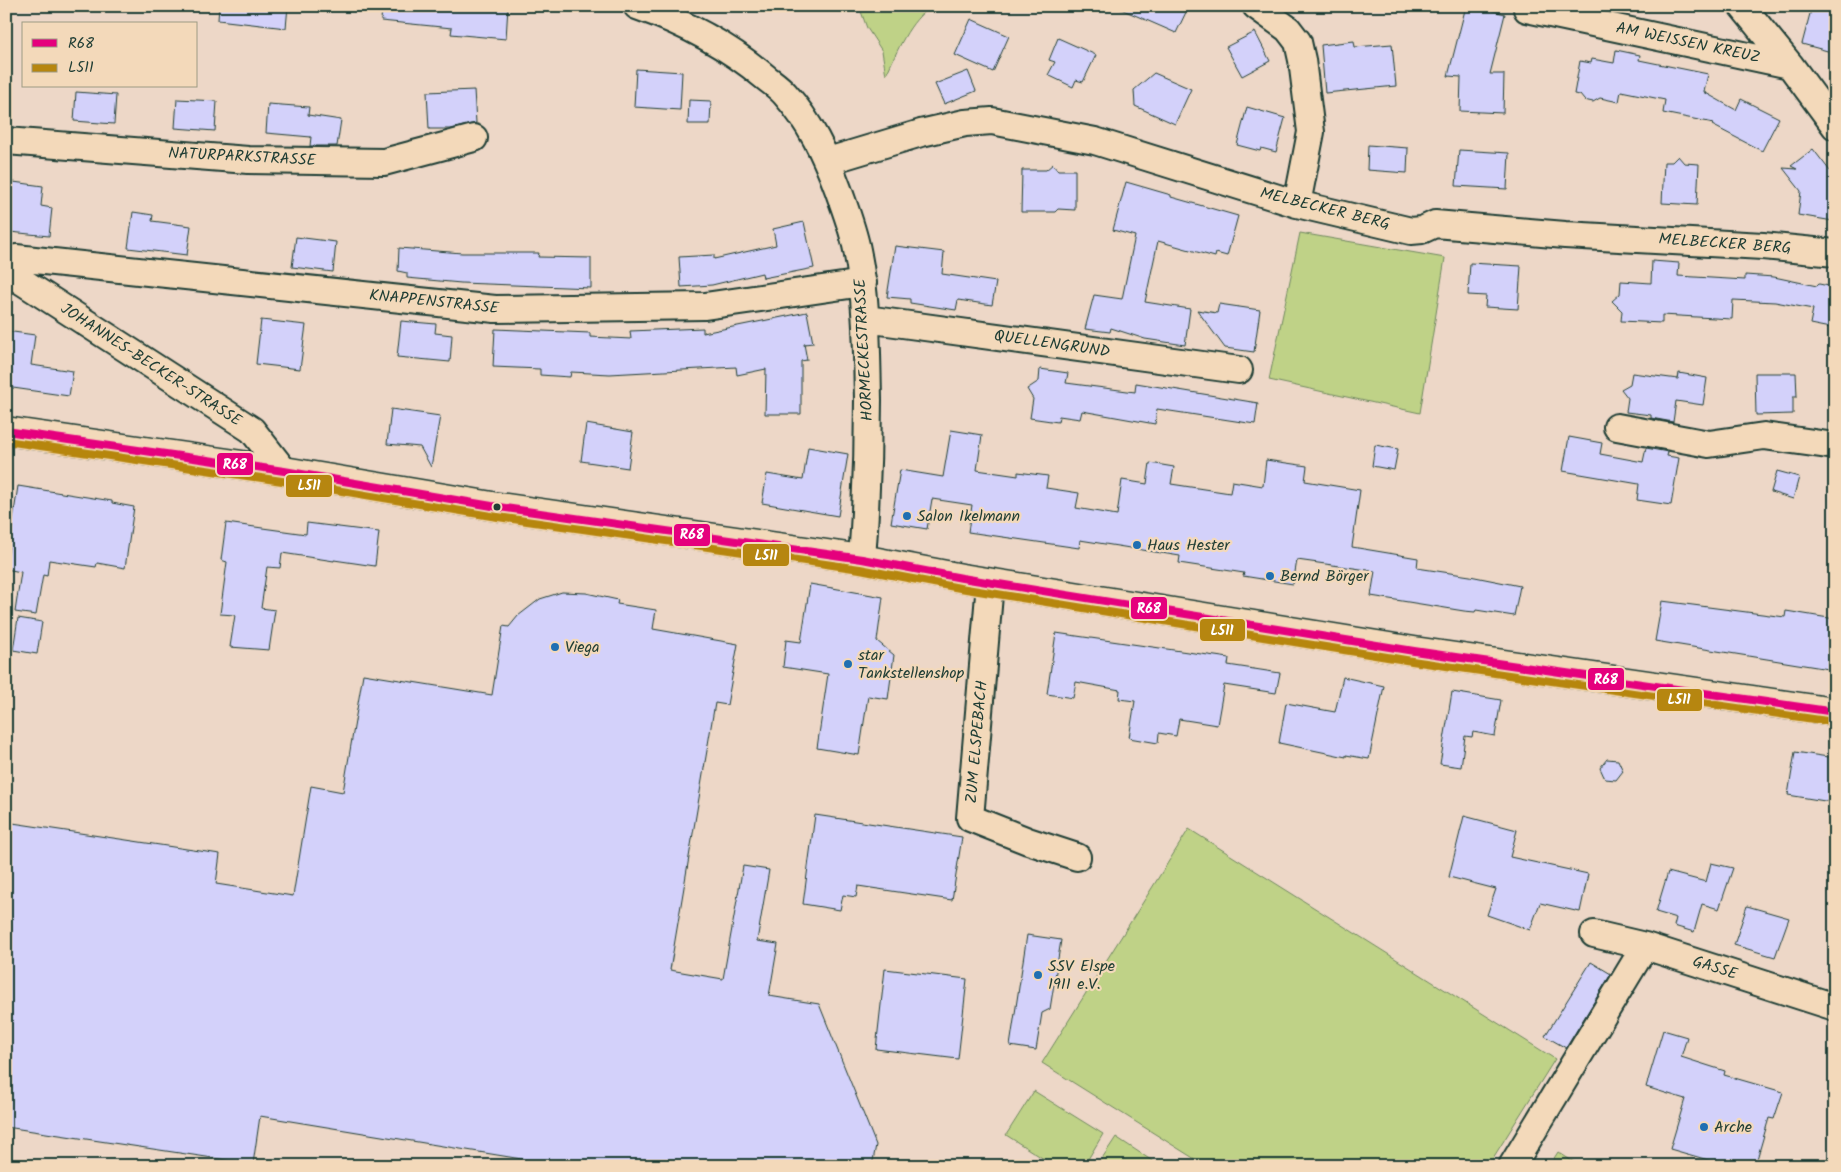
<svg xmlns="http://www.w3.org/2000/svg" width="1841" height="1172" font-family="Kalam,sans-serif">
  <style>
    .green { fill: #bfd287; stroke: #6f885e }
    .building { fill: #d3d1fa; stroke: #1f3d34 }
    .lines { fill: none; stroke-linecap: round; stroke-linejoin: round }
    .minor-casing { stroke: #1f3d34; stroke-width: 30 }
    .major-casing { stroke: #1f3d34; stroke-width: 31 }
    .minor { stroke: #f3d9ba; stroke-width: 26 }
    .major { stroke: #f3d9ba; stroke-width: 28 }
    .bus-1-casing { stroke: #f3d9ba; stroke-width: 11 }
    .bus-2-casing { stroke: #f3d9ba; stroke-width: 11 }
    .bus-1 { stroke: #e5007d; stroke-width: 8 }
    .bus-2 { stroke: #b68610; stroke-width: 8 }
    .bus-dot { fill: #1f3d34; stroke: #f3d9ba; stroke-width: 2 }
    .poi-dot { fill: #1f6fb2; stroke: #f3d9ba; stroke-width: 2 }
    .labels { text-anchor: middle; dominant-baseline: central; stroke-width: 4.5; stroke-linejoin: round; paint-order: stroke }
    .street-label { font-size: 16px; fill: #1f3d34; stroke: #f3d9ba }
    .poi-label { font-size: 16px; fill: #1f3d34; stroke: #f3d9ba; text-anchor: start }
    .line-badge { stroke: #f3d9ba; stroke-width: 2 }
    .badge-label { font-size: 14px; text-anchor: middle; font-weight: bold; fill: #fff }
  </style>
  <rect width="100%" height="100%" fill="#edd7c7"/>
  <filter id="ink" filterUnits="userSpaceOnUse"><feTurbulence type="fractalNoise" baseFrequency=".02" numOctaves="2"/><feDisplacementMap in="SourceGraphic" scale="10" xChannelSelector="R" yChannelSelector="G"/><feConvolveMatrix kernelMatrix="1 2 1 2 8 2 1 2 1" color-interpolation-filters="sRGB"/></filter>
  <g filter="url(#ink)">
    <!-- green -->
    <path class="green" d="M 859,6 L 932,6 C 909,20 897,52 886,75 L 882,51 L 867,28 Z
      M 1300,233 L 1445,258 L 1420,413 L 1269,380 Z
      M 1189,829 L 1555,1059 L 1488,1166 L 1206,1166 L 1042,1063 Z
      M 1034,1091 L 1103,1134 L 1084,1166 L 1055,1166 L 1006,1135 Z
      M 1116,1137 L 1160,1166 L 1097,1166 Z
      M 1558,1152 L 1580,1166 L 1549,1166 Z"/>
    <!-- building -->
    <path class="building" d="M 219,6 L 288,6 L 286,28 L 218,20 Z
      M 382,6 L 508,6 L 506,39 L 451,34 L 452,28 L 381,21 Z
      M 1114,6 L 1189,6 L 1176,33 Z
      M 1466,6 L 1474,6 L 1505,14 L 1490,74 L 1504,74 L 1503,113 L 1460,111 L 1461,77 L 1448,76 Z
      M 1812,6 L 1835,6 L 1835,53 L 1802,44 Z
      M 971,19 L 1009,36 L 993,72 L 955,55 Z
      M 1255,32 L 1270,61 L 1242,76 L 1226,47 Z
      M 1058,38 L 1096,55 L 1083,82 L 1076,80 L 1073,87 L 1048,75 L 1055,62 L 1049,60 Z
      M 1354,41 L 1355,47 L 1392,44 L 1396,86 L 1325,93 L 1321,45 Z
      M 1616,50 L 1640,55 L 1639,60 L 1708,74 L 1704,92 L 1736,110 L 1741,99 L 1779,118 L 1762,151 L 1712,125 L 1714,123 L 1663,113 L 1665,100 L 1621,91 L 1619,102 L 1600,98 L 1593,102 L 1584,100 L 1580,95 L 1574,94 L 1580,61 L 1591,63 L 1592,59 L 1614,63 Z
      M 636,69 L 682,72 L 680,110 L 634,107 Z
      M 968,71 L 976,91 L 944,104 L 935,84 Z
      M 1154,73 L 1191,89 L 1175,124 L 1135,106 L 1134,90 Z
      M 474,90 L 476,123 L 451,129 L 429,129 L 427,92 Z
      M 76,92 L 116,95 L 114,124 L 74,121 Z
      M 177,99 L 217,101 L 215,131 L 175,128 Z
      M 689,100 L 711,101 L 710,124 L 688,124 Z
      M 268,104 L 309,107 L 308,115 L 341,120 L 337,146 L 310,146 L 311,137 L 266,133 Z
      M 1247,107 L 1285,118 L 1276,152 L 1261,148 L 1260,151 L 1237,145 Z
      M 1368,145 L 1408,148 L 1407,173 L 1367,170 Z
      M 1813,149 L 1830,171 L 1835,171 L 1833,221 L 1798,215 L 1801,191 L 1783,168 L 1797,169 L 1791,166 Z
      M 1459,150 L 1509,153 L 1507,189 L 1456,186 Z
      M 1678,156 L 1684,163 L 1699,164 L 1697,205 L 1662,203 L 1664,162 L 1672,162 Z
      M 1053,164 L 1058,170 L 1075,170 L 1075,210 L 1058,209 L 1055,212 L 1021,212 L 1022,170 L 1046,170 Z
      M 6,181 L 43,186 L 41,206 L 52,208 L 49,236 L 10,232 L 10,230 L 6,229 Z
      M 1126,182 L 1171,195 L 1171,197 L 1238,216 L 1227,256 L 1216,253 L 1215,257 L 1158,241 L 1145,302 L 1190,309 L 1185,345 L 1145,339 L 1111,328 L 1110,332 L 1085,329 L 1094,295 L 1122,299 L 1135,236 L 1113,230 Z
      M 133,212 L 153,215 L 152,221 L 191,226 L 187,255 L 128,248 Z
      M 804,222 L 814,268 L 763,278 L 762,273 L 712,285 L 681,287 L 679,257 L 714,255 L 714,259 L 776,245 L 773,229 Z
      M 296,237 L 336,242 L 333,272 L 292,267 Z
      M 895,246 L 944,252 L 942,274 L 996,282 L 992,305 L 958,300 L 956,310 L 910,303 L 910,299 L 887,297 Z
      M 399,248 L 462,253 L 539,253 L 538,257 L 591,258 L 591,288 L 461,283 L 407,278 L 407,273 L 398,271 Z
      M 1652,261 L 1679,263 L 1678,276 L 1745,280 L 1745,275 L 1774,277 L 1817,286 L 1819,284 L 1829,286 L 1835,294 L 1835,329 L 1810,324 L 1813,309 L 1775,302 L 1733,300 L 1732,319 L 1662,315 L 1662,323 L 1621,321 L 1622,311 L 1612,301 L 1620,294 L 1621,281 L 1651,283 Z
      M 1470,263 L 1521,266 L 1518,309 L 1485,307 L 1486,296 L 1468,295 Z
      M 1219,304 L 1260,310 L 1254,352 L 1225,348 L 1197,310 L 1217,313 Z
      M 807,312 L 813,343 L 804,344 L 807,360 L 801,361 L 801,414 L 765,414 L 766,369 L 737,375 L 736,367 L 610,374 L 571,372 L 570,377 L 540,375 L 540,369 L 493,367 L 495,329 L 590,333 L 590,337 L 631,339 L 630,331 L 703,328 L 703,333 Z
      M 261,320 L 306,325 L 300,369 L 256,364 Z
      M 401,321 L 436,324 L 435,333 L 452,335 L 450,362 L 397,357 Z
      M 6,331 L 35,335 L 31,365 L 73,371 L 69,396 L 6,387 Z
      M 1040,369 L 1068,373 L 1066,383 L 1135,392 L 1136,383 L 1258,403 L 1255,424 L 1157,409 L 1155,424 L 1082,411 L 1080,419 L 1059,416 L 1058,422 L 1030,418 L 1033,399 L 1027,389 L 1039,381 Z
      M 1632,373 L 1678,379 L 1679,373 L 1707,378 L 1703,405 L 1676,401 L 1673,422 L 1651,418 L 1651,415 L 1626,412 L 1628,398 L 1621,389 L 1630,384 Z
      M 1755,373 L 1796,373 L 1797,397 L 1793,397 L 1793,414 L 1756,415 Z
      M 391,409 L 440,416 L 431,467 L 420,447 L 387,444 Z
      M 586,424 L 633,432 L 628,468 L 581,461 Z
      M 951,430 L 982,435 L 977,470 L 1018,476 L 1018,472 L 1048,476 L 1046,488 L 1079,493 L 1076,508 L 1117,515 L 1122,480 L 1147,484 L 1150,463 L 1174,467 L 1171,484 L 1230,493 L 1232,481 L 1263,486 L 1266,460 L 1307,466 L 1305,481 L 1360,490 L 1352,547 L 1418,558 L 1417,568 L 1470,576 L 1520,586 L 1514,616 L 1476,610 L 1475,612 L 1464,611 L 1371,596 L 1375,571 L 1297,560 L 1293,584 L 1243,576 L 1244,573 L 1179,563 L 1180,556 L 1080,540 L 1079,548 L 968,532 L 972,505 L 932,499 L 927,529 L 891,523 L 900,470 L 943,477 Z
      M 1569,437 L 1602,443 L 1600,454 L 1643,462 L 1646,448 L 1668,452 L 1667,456 L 1679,458 L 1671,505 L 1637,500 L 1639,484 L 1563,471 Z
      M 1375,445 L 1398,449 L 1394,470 L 1372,466 Z
      M 808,447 L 848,454 L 838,516 L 762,503 L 767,474 L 803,480 Z
      M 1777,471 L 1799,477 L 1793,499 L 1771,492 Z
      M 18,486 L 112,501 L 112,503 L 134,507 L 125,568 L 97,563 L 96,567 L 49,560 L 47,576 L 43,575 L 36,615 L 15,612 L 21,572 L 6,569 L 6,566 Z
      M 226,523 L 306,534 L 307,523 L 379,532 L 375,566 L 334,560 L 334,561 L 282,553 L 280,568 L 267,567 L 261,608 L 275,610 L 269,650 L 230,647 L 235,615 L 220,614 L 227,562 L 221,560 Z
      M 810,584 L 883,597 L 877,641 L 894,655 L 888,699 L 868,696 L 859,755 L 817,748 L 828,674 L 783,667 L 786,640 L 801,642 Z
      M 562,592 L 586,593 L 618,600 L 617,604 L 656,610 L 653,629 L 738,644 L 727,705 L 715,703 L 670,970 L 723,979 L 743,866 L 769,870 L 757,941 L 778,944 L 769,996 L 819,1004 L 876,1145 L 872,1166 L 564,1166 L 260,1116 L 253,1164 L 6,1127 L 6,822 L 220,854 L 216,884 L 293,896 L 311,786 L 343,792 L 363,674 L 492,695 L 503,626 L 509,627 L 518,616 L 540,599 Z
      M 1662,601 L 1785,617 L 1786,611 L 1835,619 L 1835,670 L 1655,641 Z
      M 18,618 L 42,622 L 37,654 L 13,650 Z
      M 1056,633 L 1229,658 L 1228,665 L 1280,673 L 1276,693 L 1224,685 L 1217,725 L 1179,719 L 1176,736 L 1159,733 L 1158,743 L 1129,738 L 1135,701 L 1119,699 L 1120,690 L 1076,682 L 1073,698 L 1047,694 Z
      M 1343,677 L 1384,686 L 1369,759 L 1346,755 L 1346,757 L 1279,743 L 1286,703 L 1335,712 Z
      M 1452,692 L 1501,700 L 1495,736 L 1473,732 L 1472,737 L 1465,736 L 1461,767 L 1440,764 Z
      M 1795,752 L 1835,758 L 1835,777 L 1831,802 L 1788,795 Z
      M 1607,759 L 1618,760 L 1623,771 L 1616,780 L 1605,779 L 1600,768 Z
      M 815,815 L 962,837 L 952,900 L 858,886 L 856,897 L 843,895 L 840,910 L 803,904 Z
      M 1464,816 L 1517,830 L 1510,857 L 1588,874 L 1580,912 L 1540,903 L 1530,930 L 1487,915 L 1496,889 L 1449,877 Z
      M 1711,863 L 1733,868 L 1719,909 L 1702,904 L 1694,932 L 1674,926 L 1676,918 L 1656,912 L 1668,872 L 1706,882 Z
      M 1747,906 L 1789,918 L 1775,957 L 1734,945 Z
      M 1027,935 L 1061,940 L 1050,1009 L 1042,1013 L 1036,1050 L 1010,1046 Z
      M 1591,962 L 1611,974 L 1566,1048 L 1545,1036 Z
      M 885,969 L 967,979 L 958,1059 L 876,1049 Z
      M 1663,1030 L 1687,1037 L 1681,1057 L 1725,1071 L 1724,1075 L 1783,1092 L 1774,1119 L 1769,1118 L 1755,1166 L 1729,1166 L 1670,1149 L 1685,1099 L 1646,1087 Z"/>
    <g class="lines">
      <!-- minor casing -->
      <g class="minor-casing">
        <path id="minor" d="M 637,6 C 683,22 727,45 765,77 C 771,82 779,87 785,94 C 810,122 825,154 838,189 C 845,209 853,229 857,250 C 867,299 867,350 868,400 C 868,453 866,506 862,559
          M 1256,6 L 1288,29 L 1298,42 L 1302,60 L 1311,132 L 1297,204
          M 1742,6 L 1790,65 L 1835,126
          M 1527,9 L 1790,65
          M 6,141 L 248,160 L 384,162 L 474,138
          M 828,161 L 921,133 L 965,123 L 992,121 L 1095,141 L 1297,204 L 1411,231 L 1422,230 L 1435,224 L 1565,235 L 1763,246 L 1835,253
          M 6,261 L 16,258 L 495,309 L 705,306 L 863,283
          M 6,271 L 252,430 L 284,471
          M 866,319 L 1239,370
          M 1617,427 L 1709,444 L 1764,436 L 1835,446
          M 990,583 L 970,818 L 1028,841 L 1077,857
          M 1594,934 L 1645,946 L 1835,1007
          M 1512,1166 L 1645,946"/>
      </g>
      <!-- major casing -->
      <g class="major-casing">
        <path id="major" d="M 6,431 L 284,471 L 492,506 L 862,559 L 962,578 L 1414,651 L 1835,712"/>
      </g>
      <!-- minor -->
      <use href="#minor" class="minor"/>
      <!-- major -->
      <use href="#major" class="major"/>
      <!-- bus-1 casing -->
      <g class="bus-1-casing">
        <path id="bus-1" d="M 6,431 L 284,471 L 492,506 L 862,559 L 962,578 L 1414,651 L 1835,712"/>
      </g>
      <!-- bus-2 casing -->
      <g class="bus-2-casing">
        <path id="bus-2" d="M 6,441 L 282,481 L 491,516 L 860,569 L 960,588 L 1412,661 L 1834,722"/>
      </g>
      <!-- bus-1 -->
      <use href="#bus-1" class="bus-1"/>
      <!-- bus-2 -->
      <use href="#bus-2" class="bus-2"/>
    </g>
  </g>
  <!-- markers -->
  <circle class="bus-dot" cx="497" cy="507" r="4.5"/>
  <g class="poi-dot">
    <circle cx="907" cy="516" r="5"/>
    <circle cx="1137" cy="545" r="5"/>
    <circle cx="1270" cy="576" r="5"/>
    <circle cx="555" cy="647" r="5"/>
    <circle cx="848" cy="664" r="5"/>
    <circle cx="1038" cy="975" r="5"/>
    <circle cx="1704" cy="1127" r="5"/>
  </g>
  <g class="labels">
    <!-- street labels -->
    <g class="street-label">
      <text transform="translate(1688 43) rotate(12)">AM WEISSEN KREUZ</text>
      <text transform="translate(242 157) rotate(3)">NATURPARKSTRASSE</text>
      <text transform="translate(1325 209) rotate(14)">MELBECKER BERG</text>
      <text transform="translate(1725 244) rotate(4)">MELBECKER BERG</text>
      <text transform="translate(434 302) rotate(6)">KNAPPENSTRASSE</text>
      <text transform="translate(1052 344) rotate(8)">QUELLENGRUND</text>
      <text transform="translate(864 350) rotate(-93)">HORMECKESTRASSE</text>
      <text transform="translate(151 365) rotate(33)">JOHANNES-BECKER-STRASSE</text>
      <text transform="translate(977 742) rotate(-85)">ZUM ELSPEBACH</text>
      <text transform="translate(1715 968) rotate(18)">GASSE</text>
    </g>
    <!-- poi labels -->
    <g class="poi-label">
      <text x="917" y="516">Salon Ikelmann</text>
      <text x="1147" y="545">Haus Hester</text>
      <text x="1280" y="576">Bernd Börger</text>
      <text x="565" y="647">Viega</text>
      <text x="858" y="655">star<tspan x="858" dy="18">Tankstellenshop</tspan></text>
      <text x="1048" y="966">SSV Elspe<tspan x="1048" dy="18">1911 e.V.</tspan></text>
      <text x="1714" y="1127">Arche</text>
    </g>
  </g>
  <g class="line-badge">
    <rect x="216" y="452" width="38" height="24" rx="5" fill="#e5007d"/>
    <rect x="285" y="474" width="48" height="24" rx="5" fill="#b68610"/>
    <rect x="673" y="523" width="38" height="24" rx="5" fill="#e5007d"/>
    <rect x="742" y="543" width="48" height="24" rx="5" fill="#b68610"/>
    <rect x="1130" y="596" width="38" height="24" rx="5" fill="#e5007d"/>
    <rect x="1199" y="618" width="47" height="24" rx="5" fill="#b68610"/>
    <rect x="1587" y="667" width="38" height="24" rx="5" fill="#e5007d"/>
    <rect x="1656" y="688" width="47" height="24" rx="5" fill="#b68610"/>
  </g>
  <g class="badge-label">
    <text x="235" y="469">R68</text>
    <text x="309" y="490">L511</text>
    <text x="692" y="539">R68</text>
    <text x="766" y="560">L511</text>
    <text x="1149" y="613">R68</text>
    <text x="1222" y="635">L511</text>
    <text x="1606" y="684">R68</text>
    <text x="1679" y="704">L511</text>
  </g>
  <!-- margin -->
  <rect width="1841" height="1172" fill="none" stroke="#f3d9ba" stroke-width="25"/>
  <rect x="12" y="12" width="1816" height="1147" fill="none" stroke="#1f3d34" stroke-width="2" filter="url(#ink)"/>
  <!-- legend -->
  <rect x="22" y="22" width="175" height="65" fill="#f3d9ba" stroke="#9e9b84"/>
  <rect x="32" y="39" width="25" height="8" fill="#e5007d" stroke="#9e9b84"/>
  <text x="68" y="48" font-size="15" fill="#1f3d34">R68</text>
  <rect x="32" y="64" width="25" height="8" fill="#b68610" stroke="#9e9b84"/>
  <text x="68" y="72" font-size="15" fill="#1f3d34">L511</text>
</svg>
